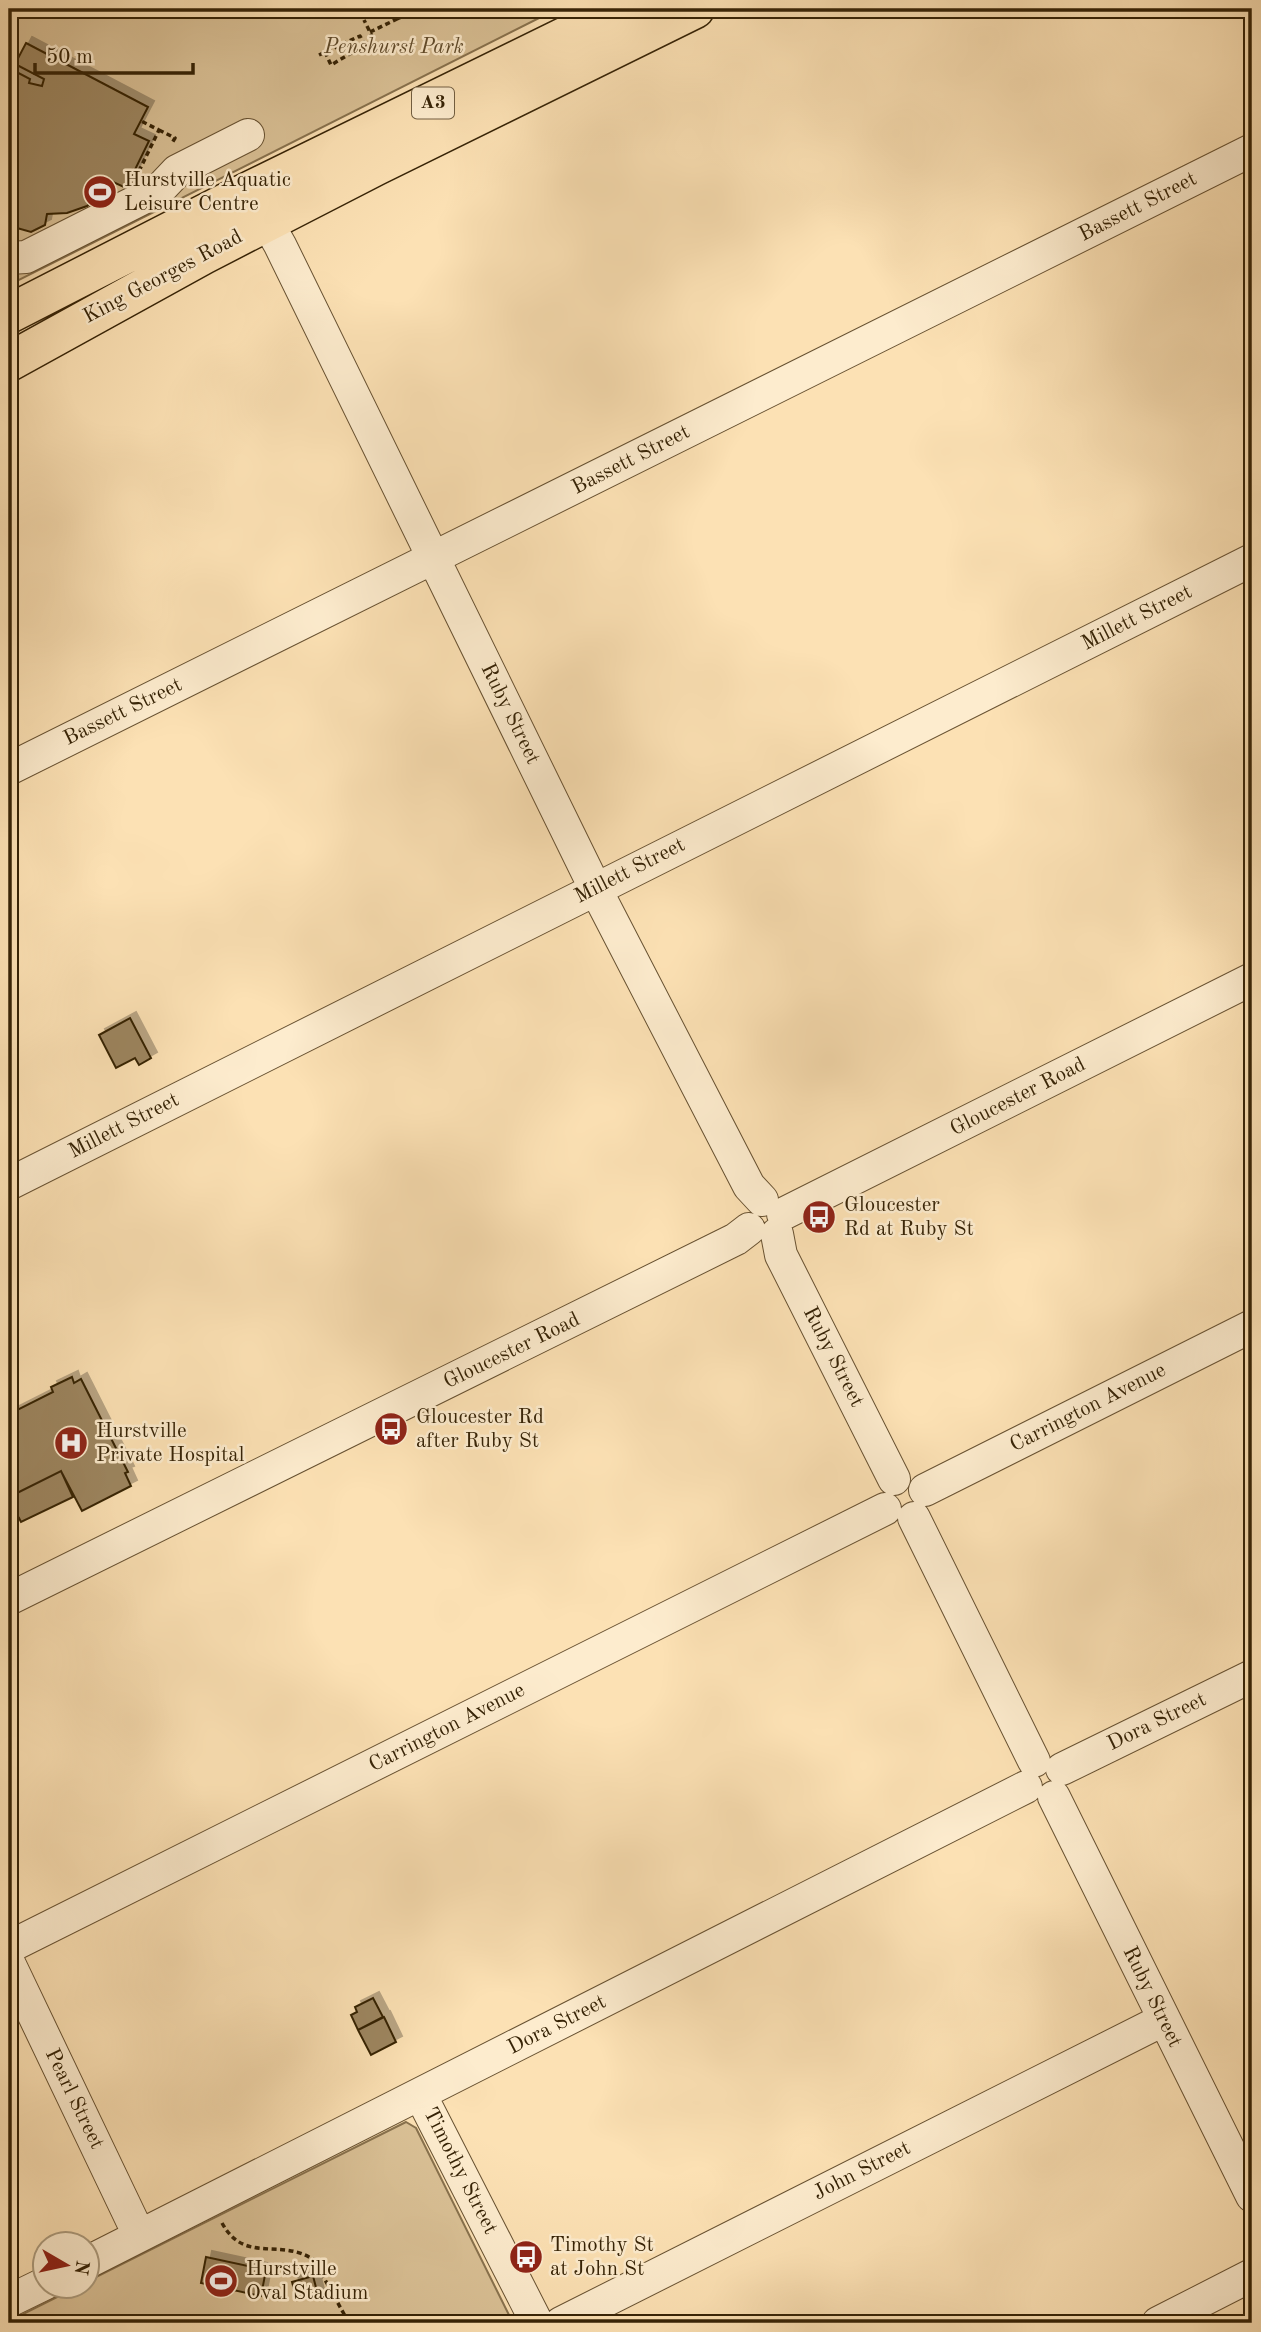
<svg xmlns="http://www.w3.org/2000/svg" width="1261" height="2332" font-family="'Old Standard TT',serif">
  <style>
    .green { fill: #dac196; stroke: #88724e; stroke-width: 2 }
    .building { fill: #9d8660; stroke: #362306; stroke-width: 2; filter: url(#shadow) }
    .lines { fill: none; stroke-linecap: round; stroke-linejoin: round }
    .minor-casing { stroke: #685232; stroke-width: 34 }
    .highway-casing { stroke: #362306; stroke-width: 41 }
    .path { stroke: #362306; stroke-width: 3.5; stroke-dasharray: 5 3.5; stroke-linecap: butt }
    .minor { stroke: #fdecce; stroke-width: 32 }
    .highway { stroke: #fce1b4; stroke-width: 38 }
    .labels { text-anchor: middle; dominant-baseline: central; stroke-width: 5; stroke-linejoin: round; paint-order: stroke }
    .shield { fill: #fdecce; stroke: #725f42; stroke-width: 2 }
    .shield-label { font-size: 19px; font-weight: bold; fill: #362306 }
    .park-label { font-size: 21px; font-style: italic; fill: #5f4a2a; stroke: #fdecce }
    .poi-label { font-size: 21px; fill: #362306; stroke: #fdecce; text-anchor: start }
    .street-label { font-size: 21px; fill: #362306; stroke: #fdecce }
  </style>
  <defs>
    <filter id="shadow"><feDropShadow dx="6" dy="-6" stdDeviation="0" flood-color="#0004"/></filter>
  </defs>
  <rect width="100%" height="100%" fill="#fce1b4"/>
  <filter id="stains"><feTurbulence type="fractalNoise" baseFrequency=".00286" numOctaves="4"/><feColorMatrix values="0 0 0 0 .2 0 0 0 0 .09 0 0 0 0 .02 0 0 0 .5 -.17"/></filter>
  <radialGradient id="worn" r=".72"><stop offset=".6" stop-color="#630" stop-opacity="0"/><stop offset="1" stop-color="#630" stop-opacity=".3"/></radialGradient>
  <!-- green -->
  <path class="green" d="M 9,9 L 557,9 L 9,285 Z
    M 406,2122 L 416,2128 L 513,2323 L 9,2323 L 9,2321 L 77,2287 L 88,2286 L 88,2281 Z"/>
  <!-- building -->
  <path class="building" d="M 26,43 L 148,107 L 134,134 L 149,141 L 126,188 L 111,181 L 103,192 L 87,206 L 67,213 L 47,214 L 45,225 L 31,232 L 17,228 L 16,231 L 12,231 L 10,240 L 9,68 L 30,79 L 29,83 L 42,86 L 44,79 L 15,64 Z
    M 130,1018 L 151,1058 L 139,1065 L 135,1058 L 116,1068 L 99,1035 Z
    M 72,1377 L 74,1383 L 81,1379 L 128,1472 L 125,1473 L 131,1486 L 82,1511 L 61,1471 L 9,1497 L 9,1414 L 53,1392 L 51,1387 Z
    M 61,1471 L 73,1497 L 21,1522 L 19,1518 L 9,1524 L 9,1497 Z
    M 373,1998 L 383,2017 L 358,2030 L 351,2015 L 357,2012 L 355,2007 Z
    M 384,2017 L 396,2042 L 371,2055 L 358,2030 Z
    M 206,2257 L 266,2270 L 261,2296 L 201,2283 Z
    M 313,2276 L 318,2295 L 297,2300 L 292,2282 Z"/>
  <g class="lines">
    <!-- minor casing -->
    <g class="minor-casing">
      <path id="minor" d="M 267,222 L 280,245 L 595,888 L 749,1186 L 762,1200
        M 9,258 L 26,257 L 159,190 L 177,171 L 248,135
        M 9,769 L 1252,150
        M 9,1184 L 1252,560
        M 783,1214 L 1252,979
        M 777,1234 L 781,1255 L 894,1479
        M 925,1490 L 1252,1326
        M 914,1518 L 1034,1761
        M 9,1599 L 736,1239 L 749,1229
        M 1062,1769 L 1252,1676
        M 1054,1797 L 1252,2196
        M 9,1947 L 885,1509
        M 9,1963 L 139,2235
        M 420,2094 L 537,2323
        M 88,2262 L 1026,1787
        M 9,2301 L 46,2283
        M 561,2323 L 1163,2020
        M 1158,2323 L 1252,2275"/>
    </g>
    <!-- highway casing -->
    <g class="highway-casing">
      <path id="highway" d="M 9,314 L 243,194 L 621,9
        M 9,362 L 203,255 L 376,166 L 695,9"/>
    </g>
    <!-- path -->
    <path class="path" d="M 397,19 L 419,9
      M 370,32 L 397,19 L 392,9
      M 325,52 L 331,65 L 365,45
      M 319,55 L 360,36 L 365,45 L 374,40 L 364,20
      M 159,130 L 175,138 L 172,143
      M 139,171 L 159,130 L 141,121
      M 222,2223 C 245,2265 280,2237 314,2260 L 349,2323"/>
    <!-- minor -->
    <use href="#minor" class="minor"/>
    <!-- highway -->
    <use href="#highway" class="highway"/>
  </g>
  <!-- icons -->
  <defs>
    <g id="stadium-disc" transform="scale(1.75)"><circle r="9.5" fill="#8f2418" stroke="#fdecce"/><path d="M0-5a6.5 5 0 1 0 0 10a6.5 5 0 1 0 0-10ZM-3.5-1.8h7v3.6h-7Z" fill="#fff"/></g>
    <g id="bus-disc" transform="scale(1.75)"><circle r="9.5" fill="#8f2418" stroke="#fdecce"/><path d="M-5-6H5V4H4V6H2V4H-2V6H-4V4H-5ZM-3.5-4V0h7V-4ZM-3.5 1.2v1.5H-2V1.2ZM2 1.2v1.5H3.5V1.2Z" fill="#fff"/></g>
    <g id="hospital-disc" transform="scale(1.75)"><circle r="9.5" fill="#8f2418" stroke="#fdecce"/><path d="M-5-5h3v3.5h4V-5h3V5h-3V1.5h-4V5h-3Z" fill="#fff"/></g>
  </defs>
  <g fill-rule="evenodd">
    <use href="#stadium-disc" x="100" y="192"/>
    <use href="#bus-disc" x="819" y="1217"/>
    <use href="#bus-disc" x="391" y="1429"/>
    <use href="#hospital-disc" x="71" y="1443"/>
    <use href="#bus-disc" x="526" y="2257"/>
    <use href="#stadium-disc" x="221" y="2281"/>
  </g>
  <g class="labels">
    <!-- shield labels -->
    <rect class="shield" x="412" y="87.5" width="42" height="31" rx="5"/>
    <g class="shield-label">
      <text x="433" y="103">A3</text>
    </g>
    <!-- park labels -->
    <g class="park-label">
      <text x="394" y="47">Penshurst Park</text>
    </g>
    <!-- poi labels -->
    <g class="poi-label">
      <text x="124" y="180">Hurstville Aquatic<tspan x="124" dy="24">Leisure Centre</tspan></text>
      <text x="844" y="1205">Gloucester<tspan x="844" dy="24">Rd at Ruby St</tspan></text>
      <text x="416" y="1417">Gloucester Rd<tspan x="416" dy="24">after Ruby St</tspan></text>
      <text x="96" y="1431">Hurstville<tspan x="96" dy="24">Private Hospital</tspan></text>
      <text x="550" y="2245">Timothy St<tspan x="550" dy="24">at John St</tspan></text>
      <text x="246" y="2269">Hurstville<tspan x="246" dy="24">Oval Stadium</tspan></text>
    </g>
    <!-- street labels -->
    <g class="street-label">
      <text transform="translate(1138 207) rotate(-27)">Bassett Street</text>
      <text transform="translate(163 277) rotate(-28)">King Georges Road</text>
      <text transform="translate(631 460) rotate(-27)">Bassett Street</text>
      <text transform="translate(1137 618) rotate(-27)">Millett Street</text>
      <text transform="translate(123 712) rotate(-26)">Bassett Street</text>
      <text transform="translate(510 714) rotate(64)">Ruby Street</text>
      <text transform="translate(630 871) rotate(-27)">Millett Street</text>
      <text transform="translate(1018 1097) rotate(-27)">Gloucester Road</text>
      <text transform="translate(124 1126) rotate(-27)">Millett Street</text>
      <text transform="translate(512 1351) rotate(-26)">Gloucester Road</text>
      <text transform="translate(833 1357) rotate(63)">Ruby Street</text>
      <text transform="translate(1088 1408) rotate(-27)">Carrington Avenue</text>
      <text transform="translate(1157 1722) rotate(-26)">Dora Street</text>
      <text transform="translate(447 1728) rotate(-27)">Carrington Avenue</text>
      <text transform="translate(1152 1997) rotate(64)">Ruby Street</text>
      <text transform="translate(557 2025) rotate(-27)">Dora Street</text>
      <text transform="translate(74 2099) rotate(64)">Pearl Street</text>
      <text transform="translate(460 2171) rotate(63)">Timothy Street</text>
      <text transform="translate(862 2171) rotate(-27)">John Street</text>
    </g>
  </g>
  <!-- margin -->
  <rect width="1261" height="2332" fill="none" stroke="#fce1b4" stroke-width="35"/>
  <rect x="10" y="10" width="1240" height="2311" fill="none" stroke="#362306" stroke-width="3.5"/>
  <rect x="18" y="18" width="1226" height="2297" fill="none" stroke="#362306" stroke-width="2"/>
  <!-- north arrow -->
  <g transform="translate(66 2265) rotate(99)"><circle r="33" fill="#fdecce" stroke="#ad9c7e" stroke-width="2"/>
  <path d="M0-5L12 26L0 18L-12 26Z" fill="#8f2418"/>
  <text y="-10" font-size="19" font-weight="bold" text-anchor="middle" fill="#362306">N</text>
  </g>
  <!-- scale -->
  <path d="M35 63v10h158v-10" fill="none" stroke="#362306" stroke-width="3.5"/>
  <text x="46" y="63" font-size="21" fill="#362306" stroke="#fdecce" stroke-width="5" paint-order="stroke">50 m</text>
  <rect width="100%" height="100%" filter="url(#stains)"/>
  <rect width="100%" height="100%" fill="url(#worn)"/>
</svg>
